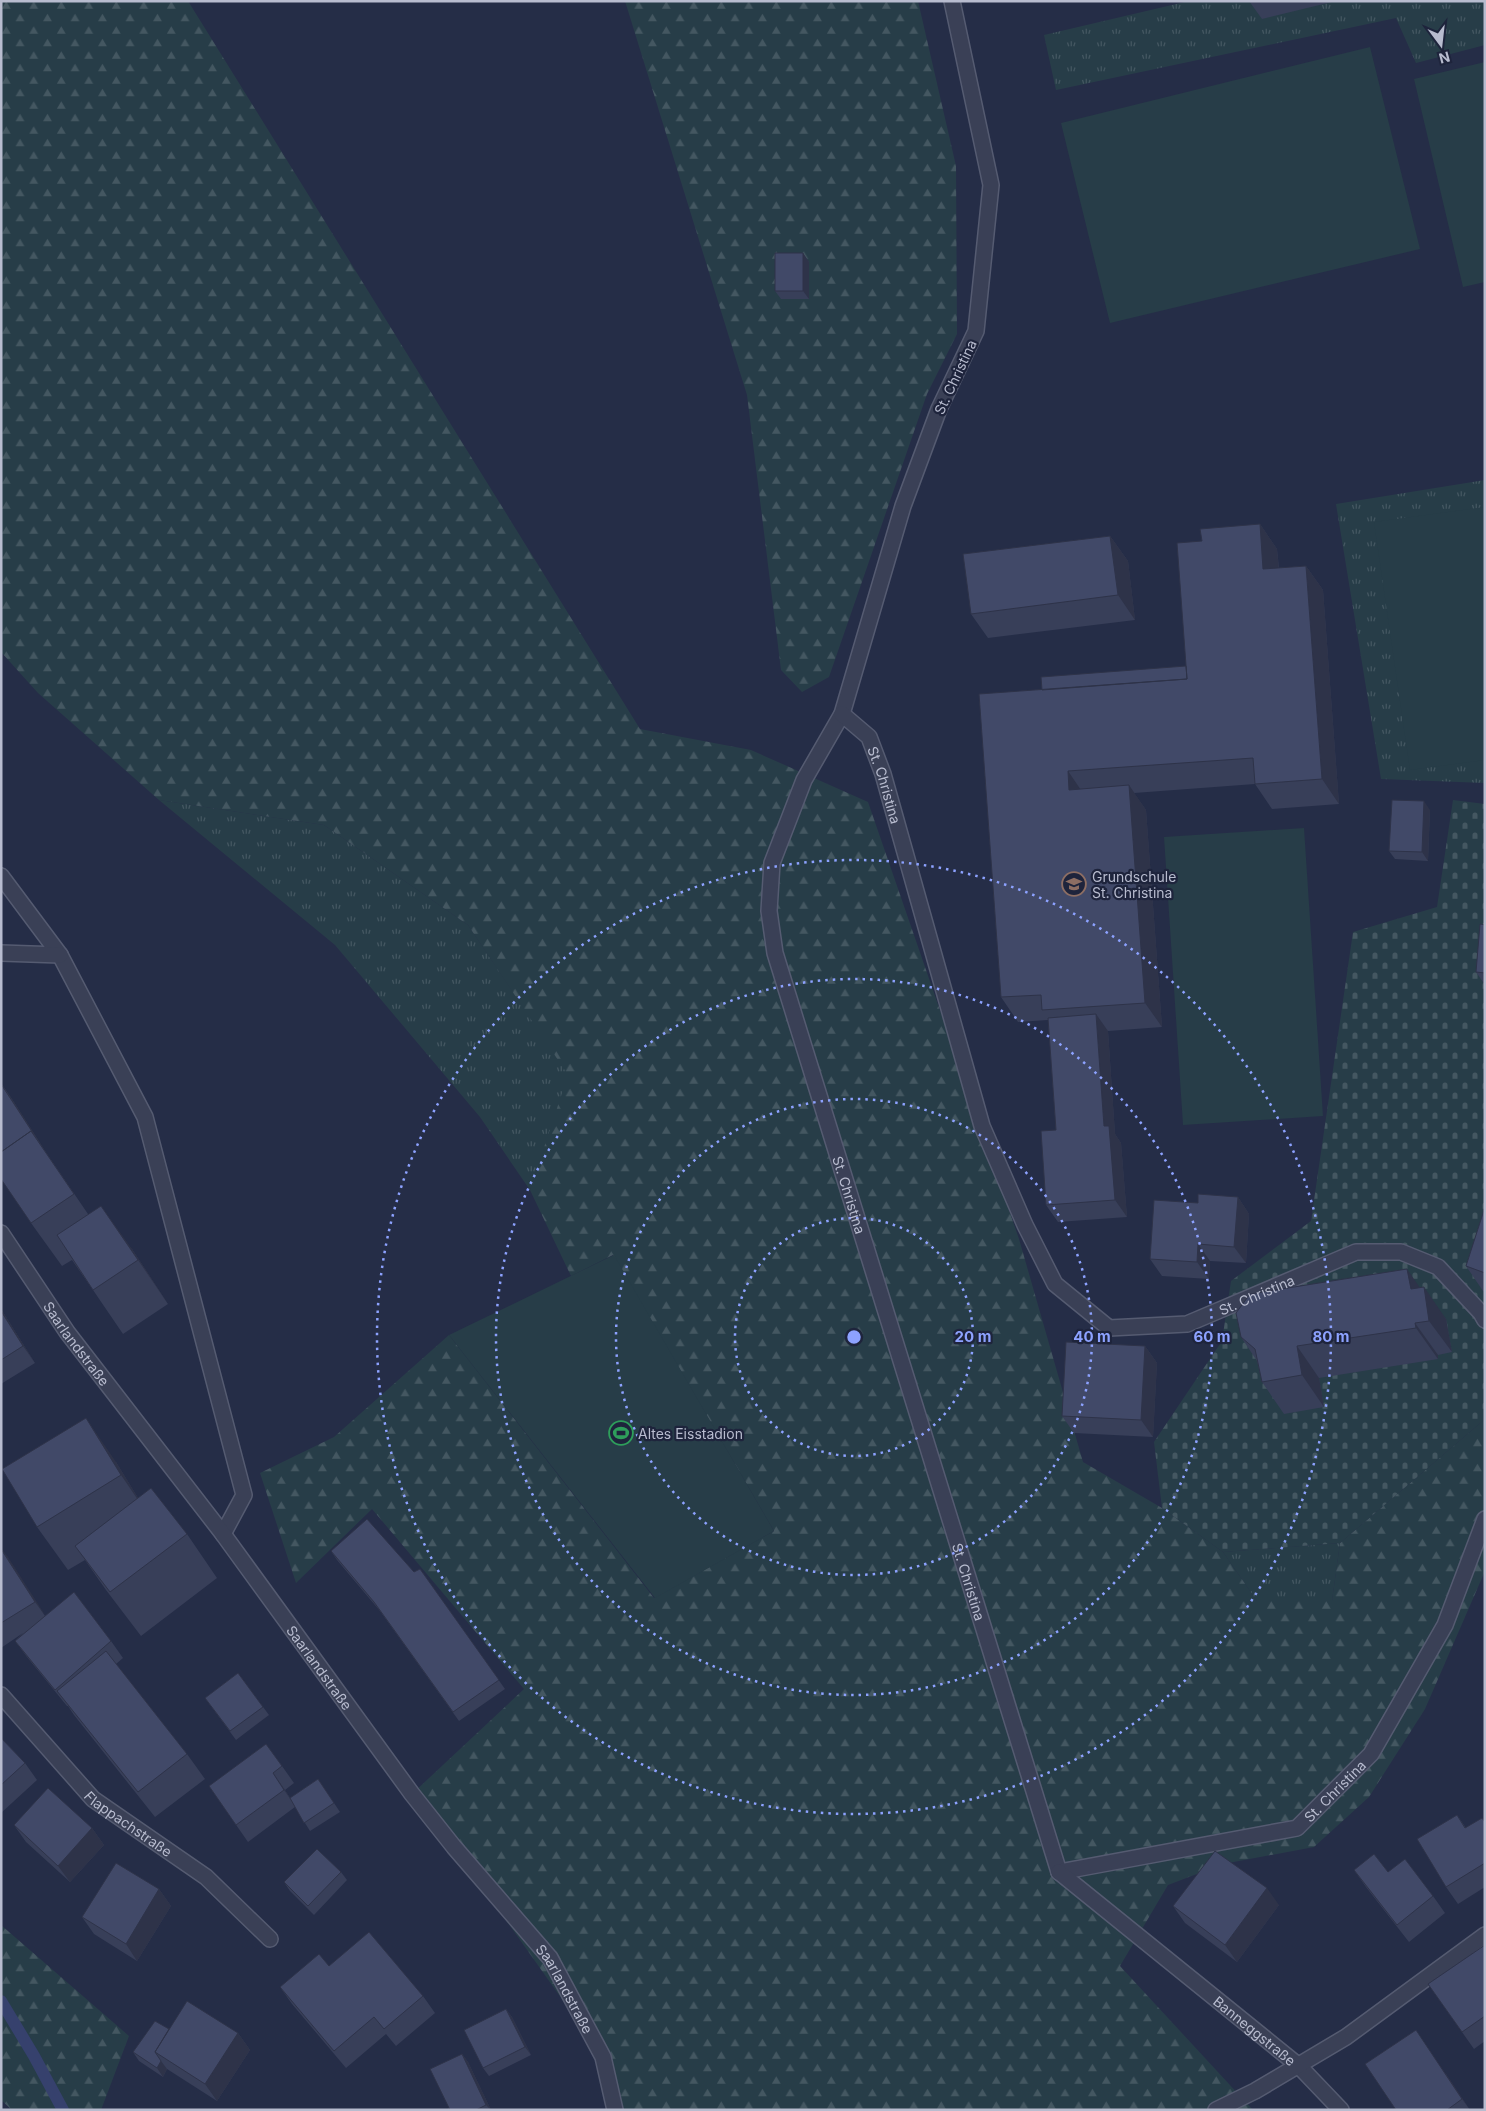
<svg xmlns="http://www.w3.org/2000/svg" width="1486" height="2111" font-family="Inter,sans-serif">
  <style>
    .grass { fill: url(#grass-tufts) }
    .forest { fill: url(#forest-firs) }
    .cemetery { fill: url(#cemetery-stones) }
    .pitch { fill: #273d48 }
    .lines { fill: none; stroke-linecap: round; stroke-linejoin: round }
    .stream { stroke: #36416d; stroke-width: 12 }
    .service-casing { stroke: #555b71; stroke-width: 18 }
    .minor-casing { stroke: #555b71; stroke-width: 18 }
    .service { stroke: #3a4056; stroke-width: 15 }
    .minor { stroke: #3a4056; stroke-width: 15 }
    .wall { fill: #383f59 }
    .shaded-wall { fill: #2e3349 }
    .building { fill: #414968; stroke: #2e3349 }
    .ring { fill: none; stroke: #8da2ff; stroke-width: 2.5; stroke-dasharray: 2.5 5 }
    .labels { text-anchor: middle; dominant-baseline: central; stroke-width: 4.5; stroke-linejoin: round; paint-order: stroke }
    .street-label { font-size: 14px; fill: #b8bccf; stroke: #1e243c }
    .poi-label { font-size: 14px; fill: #b8bccf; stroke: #1e243c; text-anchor: start }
    .centre { fill: #8da2ff; stroke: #1e243c; stroke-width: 2.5 }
    .ring-label { font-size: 15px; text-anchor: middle; font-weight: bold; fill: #8da2ff; stroke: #1e243c; stroke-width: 4.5; stroke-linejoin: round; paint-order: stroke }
  </style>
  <defs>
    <pattern id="grass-tufts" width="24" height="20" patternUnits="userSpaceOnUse" patternTransform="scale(1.25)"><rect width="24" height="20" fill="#273d48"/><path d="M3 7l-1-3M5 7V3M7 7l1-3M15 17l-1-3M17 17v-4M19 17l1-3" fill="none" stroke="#445761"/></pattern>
    <pattern id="forest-firs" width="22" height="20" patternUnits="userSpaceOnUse" patternTransform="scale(1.25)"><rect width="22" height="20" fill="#273d48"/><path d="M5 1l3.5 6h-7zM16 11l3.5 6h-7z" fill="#445761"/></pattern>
    <pattern id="cemetery-stones" width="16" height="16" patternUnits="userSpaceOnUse" patternTransform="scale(1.25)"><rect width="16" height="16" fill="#273d48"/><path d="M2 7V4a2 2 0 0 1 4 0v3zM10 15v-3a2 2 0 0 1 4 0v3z" fill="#445761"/></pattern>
  </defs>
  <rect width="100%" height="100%" fill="#252d47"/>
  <!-- grass -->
  <path class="grass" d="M 1189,1 L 1485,1 L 1485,45 L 1416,63 L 1396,18 L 1056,90 L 1044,35 Z
    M 1485,480 L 1485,783 L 1381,779 L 1336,504 Z
    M 159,800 L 324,825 L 468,925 L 569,1075 L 530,1190 L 480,1117 L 335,945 Z
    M 1340,1543 L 1332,1601 L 1257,1601 L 1223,1552 Z"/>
  <!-- forest -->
  <path class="forest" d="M 1,1 L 188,1 L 640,729 L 751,750 L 868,802 L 1019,1239 L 1083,1462 L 1162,1508 L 1223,1552 L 1257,1601 L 1332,1601 L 1340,1543 L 1485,1419 L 1485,1571 L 1425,1709 L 1369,1797 L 1314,1847 L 1223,1864 L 1168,1885 L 1120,1966 L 1253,2110 L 615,2110 L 603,2057 L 454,1847 L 412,1794 L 524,1689 L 372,1509 L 296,1583 L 260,1473 L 334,1437 L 449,1335 L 654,1598 L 774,1531 L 613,1255 L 571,1276 L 530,1190 L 568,1075 L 468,925 L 324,825 L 159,800 L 38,693 L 1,652 Z
    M 625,1 L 918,1 L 956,166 L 957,334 L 927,394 L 829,677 L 802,692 L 781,670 L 747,395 Z
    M 1,1925 L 129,2036 L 101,2110 L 12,2110 L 1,2100 Z"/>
  <!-- cemetery -->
  <path class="cemetery" d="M 1453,800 L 1485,804 L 1485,1419 L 1340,1543 L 1223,1552 L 1162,1508 L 1154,1442 L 1222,1341 L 1231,1281 L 1311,1221 L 1353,932 L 1437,907 Z"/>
  <!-- pitch -->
  <path class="pitch" d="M 1370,47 L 1420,249 L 1110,323 L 1061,123 Z
    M 1485,62 L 1485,282 L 1463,287 L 1414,79 Z
    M 1485,507 L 1485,760 L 1410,770 L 1374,522 Z
    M 1304,828 L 1323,1116 L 1183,1125 L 1164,837 Z
    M 614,1255 L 774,1531 L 655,1598 L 449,1335 Z"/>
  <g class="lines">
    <!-- stream -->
    <path class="stream" d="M 1,2001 L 34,2056 L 63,2110"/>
    <!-- service casing -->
    <g class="service-casing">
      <path id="service" d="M 1,876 L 60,955 L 145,1117 L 244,1495 L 223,1534"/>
    </g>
    <!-- minor casing -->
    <g class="minor-casing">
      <g id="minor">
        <path id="s1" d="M 952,1 L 991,185 L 976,331 L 939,409 L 903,506 L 842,714 L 804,780 L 772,863 L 769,911 L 775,953 L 1059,1872"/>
        <path id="s2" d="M 842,714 L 869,737 L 883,774 L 982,1126 L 1025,1225 L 1055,1284 L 1109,1328 L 1187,1324 L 1356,1252 L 1401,1252 L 1438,1267 L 1481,1313 L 1485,1320"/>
        <path d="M 1,953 L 60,955"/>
        <path id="s3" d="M 1,1233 L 67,1332 L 223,1534 L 412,1794 L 454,1847 L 550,1958 L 603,2057 L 615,2110"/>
        <path id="s4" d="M 1,1695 L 93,1799 L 206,1877 L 270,1939"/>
        <path id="s5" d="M 1059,1872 L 1297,1828 L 1371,1754 L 1445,1625 L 1485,1519"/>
        <path id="s6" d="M 1059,1872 L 1299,2066 L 1341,2110"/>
        <path d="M 1216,2110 L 1255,2091 L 1346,2037 L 1485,1935"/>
      </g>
    </g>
    <!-- service -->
    <use href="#service" class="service"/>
    <!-- minor -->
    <use href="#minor" class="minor"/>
  </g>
  <!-- wall -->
  <path class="wall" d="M 1249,1 L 1336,1 L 1262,19 Z
    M 803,253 L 809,262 L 809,299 L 781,299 L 775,291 Z
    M 1260,524 L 1277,549 L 1279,568 L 1306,566 L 1323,590 L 1339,804 L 1272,809 L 1255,784 L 1134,793 L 1146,810 L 1162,1027 L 1108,1031 L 1115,1134 L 1121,1143 L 1127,1217 L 1058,1222 L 1046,1205 L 1056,1130 L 1048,1020 L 1018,1022 L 1001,997 L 1042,690 L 1186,666 L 1202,541 Z
    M 1110,536 L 1128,561 L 1135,620 L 988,638 L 971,614 Z
    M 1430,810 L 1428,861 L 1395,859 L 1389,851 Z
    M 1485,925 L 1485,985 L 1476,972 Z
    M 1,1083 L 12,1099 L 45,1151 L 88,1214 L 132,1249 L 168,1304 L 123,1334 L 93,1290 L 72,1260 L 62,1266 L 31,1223 Z
    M 1238,1197 L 1249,1214 L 1246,1263 L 1210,1261 L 1209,1279 L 1162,1276 L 1150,1259 L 1198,1203 Z
    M 1485,1207 L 1485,1292 L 1483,1291 L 1466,1266 Z
    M 1420,1288 L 1446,1319 L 1452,1352 L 1438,1355 L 1438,1359 L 1319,1378 L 1324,1407 L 1284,1414 L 1262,1382 L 1257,1361 L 1241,1337 Z
    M 1,1309 L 35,1363 L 1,1384 Z
    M 1145,1346 L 1157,1363 L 1153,1437 L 1074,1433 L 1062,1416 Z
    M 116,1462 L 138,1498 L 187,1534 L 217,1578 L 141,1636 L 106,1590 L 85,1560 L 68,1570 L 37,1527 Z
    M 1,1548 L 45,1616 L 111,1641 L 123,1658 L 116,1664 L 187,1754 L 205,1779 L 155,1817 L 74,1715 L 68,1706 L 67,1706 L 27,1657 L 15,1641 L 23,1633 L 1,1648 Z
    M 331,1551 L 414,1572 L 420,1569 L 505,1689 L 459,1721 L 380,1611 L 337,1560 Z
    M 238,1673 L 269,1715 L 236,1740 L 205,1698 Z
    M 1,1738 L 25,1763 L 37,1780 L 1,1813 Z
    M 282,1766 L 294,1783 L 285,1790 L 290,1798 L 318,1779 L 340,1812 L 310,1831 L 295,1807 L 248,1842 L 209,1786 Z
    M 1457,1815 L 1466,1828 L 1485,1822 L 1485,1887 L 1458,1904 L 1446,1887 Z
    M 14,1825 L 92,1828 L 104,1845 L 70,1882 L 26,1842 Z
    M 1354,1870 L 1388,1872 L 1433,1896 L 1445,1913 L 1409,1942 L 1366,1887 Z
    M 341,1872 L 347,1880 L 314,1915 L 290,1891 L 284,1882 Z
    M 159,1889 L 171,1906 L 137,1961 L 94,1934 L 82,1917 Z
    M 1279,1905 L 1237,1962 L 1185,1923 L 1173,1906 Z
    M 1485,1945 L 1485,2041 L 1474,2049 L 1428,1984 Z
    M 329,1966 L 423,1996 L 435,2013 L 396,2046 L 386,2034 L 346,2068 L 292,2004 L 280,1987 Z
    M 506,2009 L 512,2017 L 531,2055 L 489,2076 L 483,2068 Z
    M 169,2029 L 238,2033 L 250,2050 L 217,2101 L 167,2069 L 163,2077 L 139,2061 L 133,2052 Z
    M 462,2054 L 468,2062 L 491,2110 L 446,2110 L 449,2108 Z
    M 1446,2074 L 1470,2110 L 1396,2110 Z"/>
  <!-- shaded-wall -->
  <path class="shaded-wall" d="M 803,253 L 809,262 L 809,299 L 803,291 Z
    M 1260,524 L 1277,549 L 1281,593 L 1263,569 Z
    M 1110,536 L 1128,561 L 1135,620 L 1118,595 Z
    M 1306,566 L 1323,590 L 1339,804 L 1322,779 Z
    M 1068,771 L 1085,796 L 1069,790 Z
    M 1129,785 L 1146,810 L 1162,1027 L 1145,1003 Z
    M 1424,801 L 1430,810 L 1428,861 L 1422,852 Z
    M 1096,1014 L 1108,1031 L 1115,1134 L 1121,1143 L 1127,1217 L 1115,1200 L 1104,1126 Z
    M 1,1083 L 12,1099 L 45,1150 L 33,1133 Z
    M 1238,1197 L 1249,1214 L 1246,1263 L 1234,1247 Z
    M 101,1206 L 132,1249 L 168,1304 L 138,1260 Z
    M 1198,1244 L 1210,1261 L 1209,1279 L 1197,1262 Z
    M 1407,1269 L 1425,1295 L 1424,1287 L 1446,1319 L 1452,1352 L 1429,1321 L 1411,1289 Z
    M 1,1309 L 35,1363 L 23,1346 L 1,1311 Z
    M 1415,1323 L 1438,1355 L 1438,1359 L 1416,1328 Z
    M 1145,1346 L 1157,1363 L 1153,1437 L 1141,1420 Z
    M 1297,1346 L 1319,1378 L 1324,1407 L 1302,1375 Z
    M 86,1418 L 116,1462 L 151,1519 L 121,1475 Z
    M 1,1548 L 8,1557 L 47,1618 L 35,1602 Z
    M 273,1773 L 285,1790 L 296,1807 L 284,1790 Z
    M 92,1828 L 104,1845 L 70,1882 L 58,1866 Z
    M 1267,1888 L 1279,1905 L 1237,1962 L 1225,1945 Z
    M 159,1889 L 171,1906 L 137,1961 L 126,1944 Z
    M 506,2009 L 512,2017 L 531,2055 L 525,2047 Z
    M 1416,2030 L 1446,2074 L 1470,2110 L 1462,2099 Z
    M 238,2033 L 250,2050 L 217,2101 L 205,2084 Z
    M 462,2054 L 468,2062 L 491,2110 L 486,2105 Z
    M 161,2061 L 167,2069 L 163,2077 L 157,2068 Z"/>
  <!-- building -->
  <path class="building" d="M 775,253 L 803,253 L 803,291 L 775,291 Z
    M 1260,524 L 1263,569 L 1306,566 L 1322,779 L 1255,784 L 1253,758 L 1068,771 L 1069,790 L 1129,785 L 1145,1003 L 1042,1010 L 1041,995 L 1001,997 L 979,694 L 1187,679 L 1177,543 L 1202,541 L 1200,529 Z
    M 1110,536 L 1118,595 L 971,614 L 963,554 Z
    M 1186,666 L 1187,679 L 1042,690 L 1041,677 Z
    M 1392,800 L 1424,801 L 1422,852 L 1389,851 Z
    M 1480,924 L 1485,925 L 1485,973 L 1476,972 Z
    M 1096,1014 L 1104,1126 L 1109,1126 L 1115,1200 L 1046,1205 L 1041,1131 L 1056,1130 L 1048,1018 Z
    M 1,1084 L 33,1133 L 31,1131 L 1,1152 Z
    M 31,1131 L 74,1194 L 31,1223 L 1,1179 L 1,1152 Z
    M 1198,1194 L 1238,1197 L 1234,1247 L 1198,1244 L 1197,1262 L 1150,1259 L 1154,1200 L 1198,1203 Z
    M 101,1206 L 138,1260 L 93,1290 L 57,1235 Z
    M 1485,1207 L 1485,1273 L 1466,1266 Z
    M 1407,1269 L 1411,1289 L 1424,1287 L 1429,1321 L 1415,1323 L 1416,1328 L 1297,1346 L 1302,1375 L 1262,1382 L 1255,1349 L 1241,1337 L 1236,1313 L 1250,1294 Z
    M 1,1311 L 23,1346 L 1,1360 Z
    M 1066,1342 L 1145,1346 L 1141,1420 L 1062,1416 Z
    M 86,1418 L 121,1475 L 37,1527 L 2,1469 Z
    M 151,1488 L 187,1534 L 110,1592 L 75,1546 Z
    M 367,1519 L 414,1572 L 420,1569 L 499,1680 L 453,1712 L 374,1602 L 331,1551 Z
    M 1,1549 L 35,1602 L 1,1623 Z
    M 74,1592 L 111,1641 L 55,1690 L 15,1641 Z
    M 106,1651 L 187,1754 L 138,1792 L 57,1691 Z
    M 238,1673 L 263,1707 L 230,1731 L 205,1698 Z
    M 1,1738 L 25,1763 L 1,1785 Z
    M 266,1744 L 282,1766 L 273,1773 L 284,1790 L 236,1825 L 209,1786 Z
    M 318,1779 L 334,1803 L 304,1823 L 290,1798 Z
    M 48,1788 L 92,1828 L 58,1866 L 14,1825 Z
    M 1457,1815 L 1465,1828 L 1482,1818 L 1485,1822 L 1485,1863 L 1446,1887 L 1417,1839 Z
    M 317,1849 L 341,1872 L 308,1906 L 284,1882 Z
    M 1215,1851 L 1267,1888 L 1225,1945 L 1173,1906 Z
    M 1374,1854 L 1388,1872 L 1405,1859 L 1433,1896 L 1397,1925 L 1354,1870 Z
    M 116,1863 L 159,1889 L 126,1944 L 82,1917 Z
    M 369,1932 L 423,1996 L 384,2029 L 374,2017 L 334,2051 L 280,1987 L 319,1954 L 329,1966 Z
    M 1485,1945 L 1485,2016 L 1462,2032 L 1428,1984 Z
    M 187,2001 L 238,2033 L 205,2084 L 155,2052 Z
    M 506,2009 L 525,2047 L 483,2068 L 464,2030 Z
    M 155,2021 L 169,2029 L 155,2052 L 161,2061 L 157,2068 L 133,2052 Z
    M 1416,2030 L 1462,2099 L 1447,2110 L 1396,2110 L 1365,2064 Z
    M 462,2054 L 486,2105 L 476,2110 L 450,2110 L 430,2069 Z"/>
  <!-- distance rings -->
  <g class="ring">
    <circle cx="854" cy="1337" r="119"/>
    <circle cx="854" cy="1337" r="238"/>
    <circle cx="854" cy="1337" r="358"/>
    <circle cx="854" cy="1337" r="477"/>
  </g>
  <!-- icons -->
  <defs>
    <g id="school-ring" transform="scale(1.25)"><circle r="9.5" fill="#1e243c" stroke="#8d6e63" stroke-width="1.5"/><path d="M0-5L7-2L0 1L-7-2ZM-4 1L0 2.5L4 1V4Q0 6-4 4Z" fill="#8d6e63"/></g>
    <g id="stadium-ring" transform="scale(1.25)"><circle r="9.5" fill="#1e243c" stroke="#2e9e5b" stroke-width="1.5"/><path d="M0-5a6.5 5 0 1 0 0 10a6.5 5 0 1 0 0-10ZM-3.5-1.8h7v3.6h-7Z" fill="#2e9e5b"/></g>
  </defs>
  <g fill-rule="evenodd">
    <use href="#school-ring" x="1074" y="884"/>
    <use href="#stadium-ring" x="621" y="1433"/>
  </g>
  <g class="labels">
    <!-- street labels -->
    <g class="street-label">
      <text transform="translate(955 377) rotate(-65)">St. Christina</text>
      <text stroke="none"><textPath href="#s2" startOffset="86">St. Christina</textPath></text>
      <text stroke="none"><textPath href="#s1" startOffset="1250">St. Christina</textPath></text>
      <text stroke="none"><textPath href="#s2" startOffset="838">St. Christina</textPath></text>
      <text stroke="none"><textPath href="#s3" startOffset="134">Saarlandstraße</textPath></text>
      <text stroke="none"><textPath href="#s1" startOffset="1655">St. Christina</textPath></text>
      <text stroke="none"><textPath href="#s3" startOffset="539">Saarlandstraße</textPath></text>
      <text stroke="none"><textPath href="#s5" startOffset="295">St. Christina</textPath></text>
      <text stroke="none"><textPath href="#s4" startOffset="182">Flappachstraße</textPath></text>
      <text stroke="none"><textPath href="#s3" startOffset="944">Saarlandstraße</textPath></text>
      <text stroke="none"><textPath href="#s6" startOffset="252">Banneggstraße</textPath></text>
    </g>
    <!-- poi labels -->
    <g class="poi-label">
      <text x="1092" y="876">Grundschule<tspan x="1092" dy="16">St. Christina</tspan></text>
      <text x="638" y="1433">Altes Eisstadion</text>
    </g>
  </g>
  <circle cx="854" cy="1337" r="8" class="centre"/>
  <g class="ring-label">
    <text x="973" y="1342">20 m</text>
    <text x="1092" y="1342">40 m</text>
    <text x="1212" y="1342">60 m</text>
    <text x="1331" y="1342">80 m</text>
  </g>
  <!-- border -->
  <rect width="1486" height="2111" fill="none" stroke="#b8bccf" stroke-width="5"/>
  <!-- north arrow -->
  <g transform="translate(1441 45) rotate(165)" stroke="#1e243c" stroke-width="4" paint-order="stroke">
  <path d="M0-4L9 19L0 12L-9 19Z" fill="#b8bccf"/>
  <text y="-8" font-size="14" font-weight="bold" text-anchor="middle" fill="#b8bccf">N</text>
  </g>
</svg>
